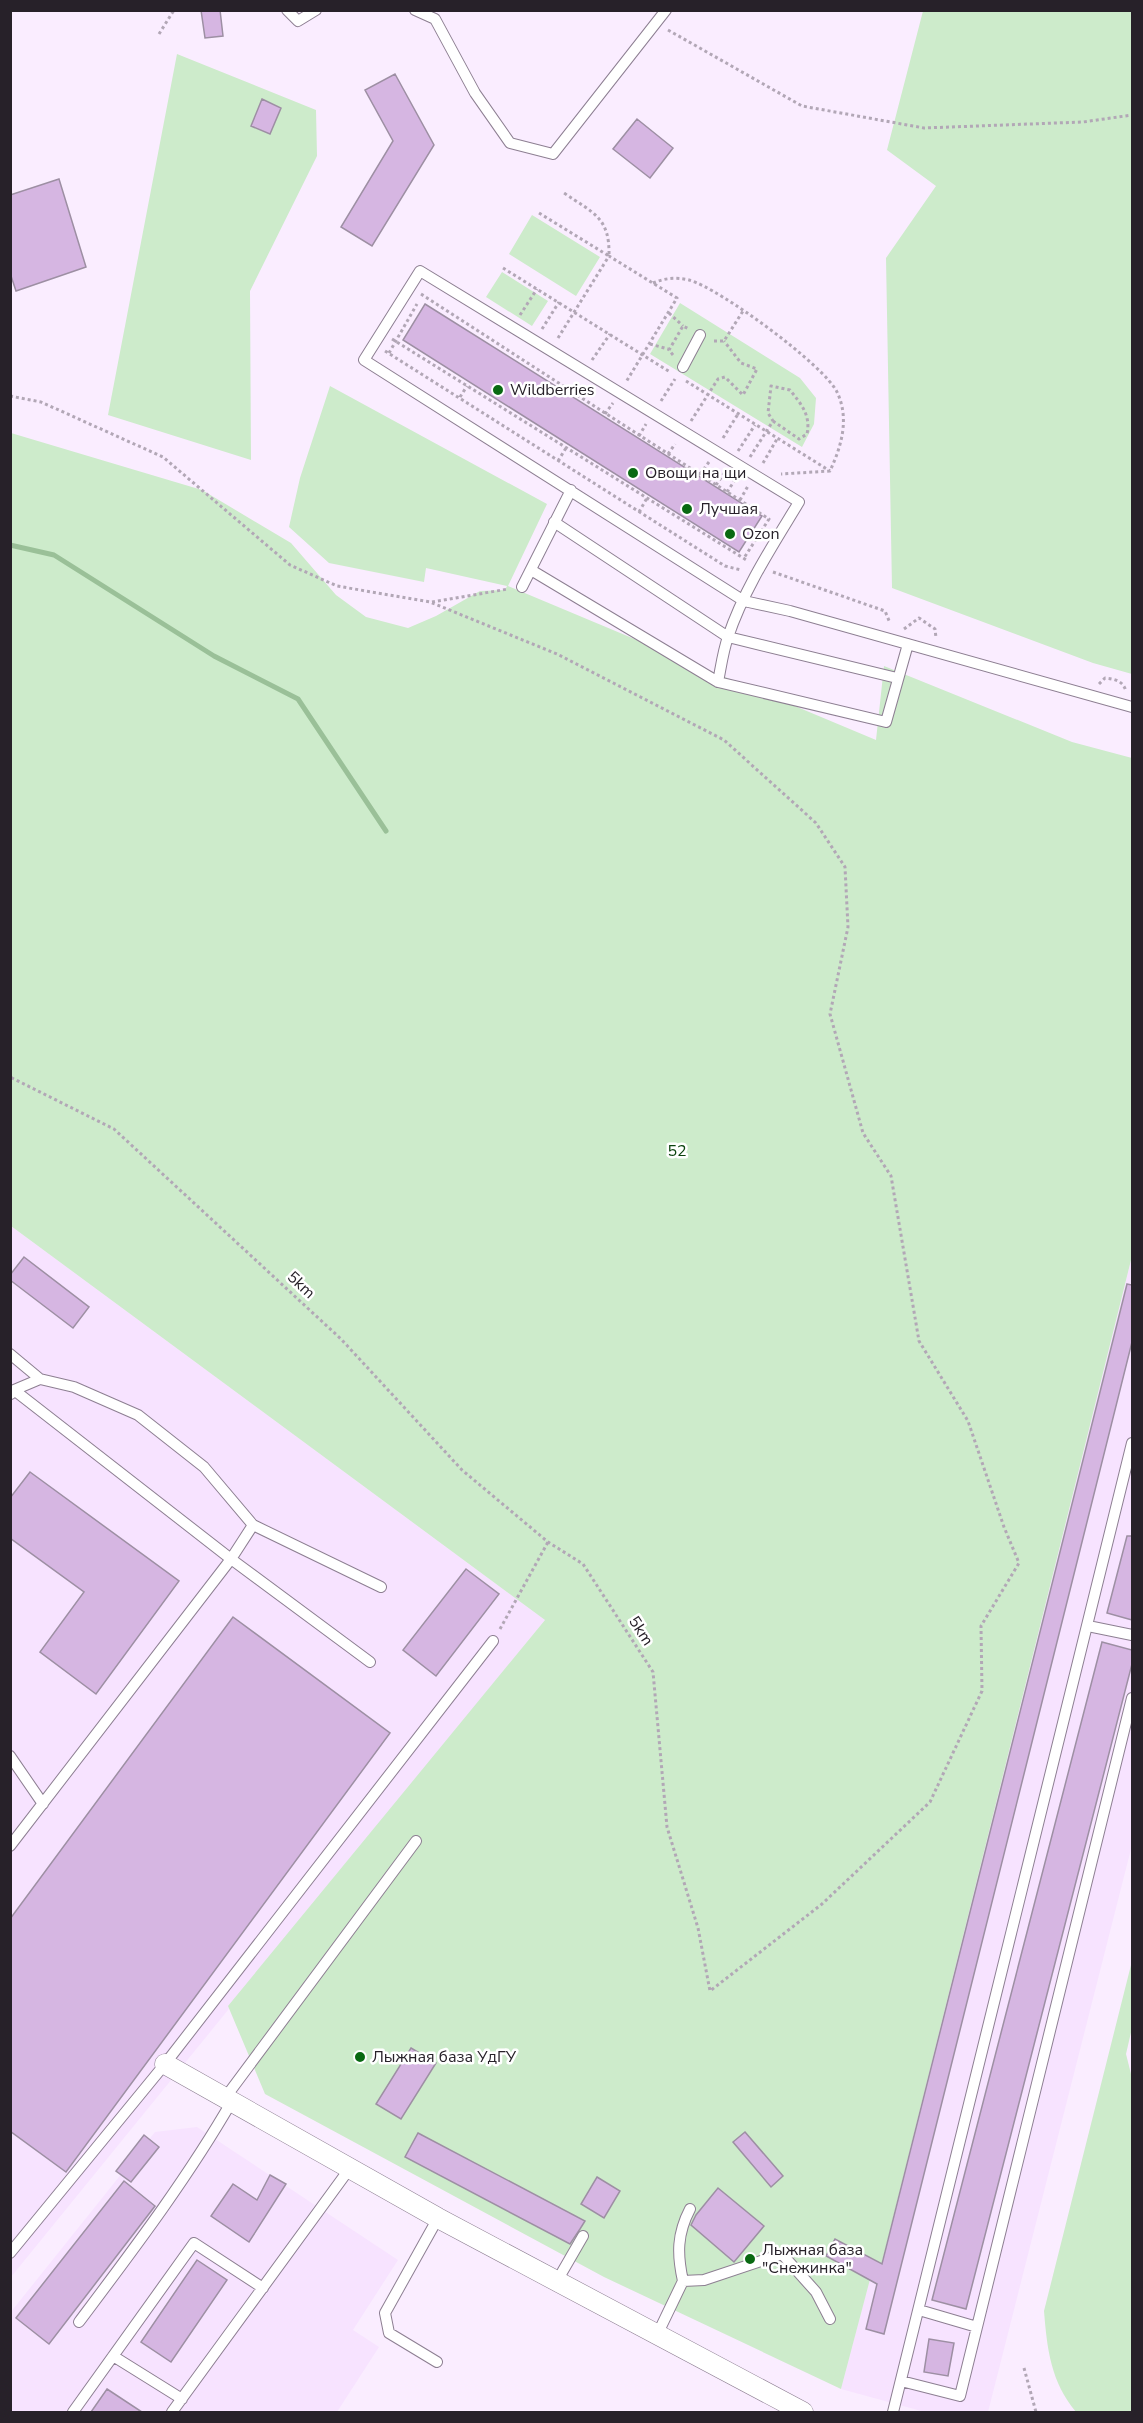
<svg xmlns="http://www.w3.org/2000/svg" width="1143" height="2423" font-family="'Nunito Sans',sans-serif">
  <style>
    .built { fill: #f7e3ff }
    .green { fill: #cdebcb }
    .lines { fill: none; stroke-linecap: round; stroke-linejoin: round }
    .stream { stroke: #9ac098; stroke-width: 5 }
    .building { fill: #d6b6e2; stroke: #9d8fa3; stroke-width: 1.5 }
    .lane-casing { stroke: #8d7f92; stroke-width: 12 }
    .street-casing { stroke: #8d7f92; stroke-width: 21 }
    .path { stroke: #b2a7b6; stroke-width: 3; stroke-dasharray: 3 3; stroke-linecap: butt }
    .lane { stroke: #fff; stroke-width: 10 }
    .street { stroke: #fff; stroke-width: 20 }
    .poi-dot { fill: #096912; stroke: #fff; stroke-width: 2 }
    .labels { text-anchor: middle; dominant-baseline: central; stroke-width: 5; stroke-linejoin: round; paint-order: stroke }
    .poi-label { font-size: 16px; fill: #272129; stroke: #fff; text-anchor: start }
    .park-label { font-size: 16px; fill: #0b430e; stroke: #fff }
    .street-label { font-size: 16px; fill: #272129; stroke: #fff }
  </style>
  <rect width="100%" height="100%" fill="#faedff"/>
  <!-- built -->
  <path class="built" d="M 11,1226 L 545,1620 L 11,2277 Z
    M 1132,1256 L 1132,1845 L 988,2412 L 925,2412 L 841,2389 L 873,2267 L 880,2269 L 885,2250 Z
    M 197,2127 L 398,2260 L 353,2330 L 379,2347 L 337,2412 L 11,2412 L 10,2313 L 155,2132 Z"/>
  <!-- green -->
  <path class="green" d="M 923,11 L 1132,11 L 1132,674 L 1093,663 L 892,588 L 886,258 L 936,186 L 887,150 Z
    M 177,54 L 316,110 L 317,156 L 250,291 L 251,460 L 108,415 Z
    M 532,215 L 600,257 L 576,296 L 509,254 Z
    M 502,272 L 548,301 L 532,326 L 486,297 Z
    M 680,303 L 800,378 L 816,398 L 814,424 L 802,447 L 650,354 Z
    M 330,386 L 547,504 L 508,586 L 876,740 L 884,666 L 1072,742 L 1132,758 L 1132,1256 L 885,2250 L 880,2269 L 873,2268 L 841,2389 L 604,2277 L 265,2094 L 228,2006 L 545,1620 L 11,1226 L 11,433 L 202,490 L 291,543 L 336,595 L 366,617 L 408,628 L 436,616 L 480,591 L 505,590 L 507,586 L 426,568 L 424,582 L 329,563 L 289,527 L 300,478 Z
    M 1132,1961 L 1132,2028 L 1126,2054 L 1132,2078 L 1132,2409 L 1131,2412 L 1076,2412 C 1051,2382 1047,2349 1044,2311 Z"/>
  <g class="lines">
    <!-- stream -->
    <path class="stream" d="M 10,545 L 54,555 L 214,656 L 298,699 L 386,831"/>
  </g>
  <!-- building -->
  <path class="building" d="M 201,10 L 220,10 L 223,36 L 205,38 Z
    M 395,74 L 434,145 L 372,246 L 341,227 L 393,141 L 365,90 Z
    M 262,99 L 281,108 L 270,134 L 251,126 Z
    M 637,119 L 673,148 L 650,178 L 613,149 Z
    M 59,179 L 86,267 L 16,291 L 10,273 L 10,195 Z
    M 425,304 L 762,516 L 739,552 L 403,340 Z
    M 24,1257 L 89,1307 L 73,1328 L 10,1280 L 10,1275 Z
    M 1127,1284 L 1132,1285 L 1132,1342 L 884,2334 L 866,2329 L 877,2284 L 826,2256 L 835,2239 L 882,2264 Z
    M 30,1472 L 179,1581 L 96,1694 L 40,1652 L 84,1592 L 10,1538 L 10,1498 Z
    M 1127,1536 L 1132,1536 L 1132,1620 L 1107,1613 Z
    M 466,1569 L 499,1594 L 436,1676 L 403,1650 Z
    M 233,1617 L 390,1733 L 66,2172 L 10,2131 L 10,1919 Z
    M 1102,1642 L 1132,1650 L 1132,1664 L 966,2309 L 932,2300 Z
    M 411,2048 L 436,2063 L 401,2119 L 376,2104 Z
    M 745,2132 L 783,2176 L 771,2187 L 733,2142 Z
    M 418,2133 L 585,2221 L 580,2229 L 570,2244 L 405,2157 Z
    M 144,2135 L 159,2147 L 131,2182 L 116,2171 Z
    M 270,2175 L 286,2184 L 249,2242 L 211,2216 L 233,2184 L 257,2200 Z
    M 597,2177 L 620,2191 L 604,2218 L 581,2204 Z
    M 124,2181 L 155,2206 L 49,2344 L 16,2318 Z
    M 718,2188 L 764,2226 L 734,2262 L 691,2225 L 696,2215 Z
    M 197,2260 L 227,2280 L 171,2362 L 141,2342 Z
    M 929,2339 L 954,2343 L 948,2376 L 924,2372 Z
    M 107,2389 L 142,2412 L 91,2412 Z"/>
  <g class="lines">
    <!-- lane casing -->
    <g class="lane-casing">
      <path id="lane" d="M 287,10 L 298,21 L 316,10
        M 415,10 L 435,19 L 475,93 L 510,143 L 553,154 L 666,10
        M 683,367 L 700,335
        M 554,522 L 728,637 L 897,678
        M 531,570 L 718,682
        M 522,587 L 571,490
        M 908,644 L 886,722 L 718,682 C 721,667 723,651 728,637 C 744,589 773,545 799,502 L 420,271 L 364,360 L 744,601 L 790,611 L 1132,707
        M 10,1354 L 40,1379
        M 14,1390 L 40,1379 L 74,1387 L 138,1415 L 204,1467 L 253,1525 L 381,1587
        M 11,1394 L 14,1390 L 231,1559 L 253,1525
        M 1088,1626 L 1132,1635
        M 10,1756 L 43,1804
        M 10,1846 L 231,1559 L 370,1662
        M 225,2098 L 416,1841
        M 10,2253 L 165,2064 L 493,1641
        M 557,2281 L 583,2236
        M 683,2281 C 677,2254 677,2234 690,2209
        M 919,2310 L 977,2327
        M 79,2322 C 133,2250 187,2179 232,2101
        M 658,2333 L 683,2281 L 704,2280 L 782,2254 L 816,2292 L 830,2319
        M 113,2356 L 182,2399
        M 437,2362 L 389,2333 L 385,2313 L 438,2218
        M 901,2381 L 960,2396 L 1132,1698
        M 73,2412 L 194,2243 L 263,2288
        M 172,2412 L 350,2168
        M 893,2412 L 1132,1443"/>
    </g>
    <!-- street casing -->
    <g class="street-casing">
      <path id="street" d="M 165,2064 L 438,2218 L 803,2412"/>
    </g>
    <!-- path -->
    <path class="path" d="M 668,30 L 802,106 L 924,128 L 1083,122 L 1132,115
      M 159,34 L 174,10
      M 539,213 L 609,256 C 610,217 593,213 564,193
      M 503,268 L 670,372
      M 653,283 C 665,278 676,277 689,280 C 719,288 824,365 837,392 C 850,419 841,447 830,471 L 781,474
      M 421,294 L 769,519 L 744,558
      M 669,313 L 683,326
      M 520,315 L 537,289
      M 542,329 L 559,302
      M 558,338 L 609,256 L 677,298 L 626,382
      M 392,339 L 748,561
      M 714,341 L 724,341 L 743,311
      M 650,344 L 668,349
      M 385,351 L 725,566 L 741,570
      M 389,353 L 417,304
      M 673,355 L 669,350 L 683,326 L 689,329
      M 592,360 L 610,334
      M 686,381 L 830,471
      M 10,396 L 41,402 L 163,457 L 290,565 L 337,586 L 430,602 L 557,654 L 724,740 L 816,823 L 845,867 L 848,927 L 830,1014 L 863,1133 L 891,1176 L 919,1341 L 968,1421 L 1004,1527 L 1019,1563 L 981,1626 L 982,1691 L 930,1802 L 822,1904 L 710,1991 L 698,1928 L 667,1827 L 653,1672 L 583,1564 L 548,1542 L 462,1470 L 341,1339 L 114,1129 L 10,1077
      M 460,397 L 467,386
      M 661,401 L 675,379
      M 605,414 L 613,403
      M 691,421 L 718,379 L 725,377 L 743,395 L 757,369 L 741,363 L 724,341
      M 639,436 L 646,424
      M 723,438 L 738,414
      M 738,451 L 755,425
      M 668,454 L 675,444
      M 750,457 L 773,421 L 768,413 L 771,386 L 790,390 C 801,404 811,415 807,434 L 799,439 L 773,421
      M 558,461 L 566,448
      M 763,463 L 777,439
      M 700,474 L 709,462
      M 716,485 L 725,472
      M 727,492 L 735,480
      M 740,500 L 748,486
      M 639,512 L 647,498
      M 773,572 L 885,611 L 890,623
      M 432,602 L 508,589
      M 904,629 L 919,618 L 935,629 L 936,638
      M 1099,684 L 1105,678 C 1115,679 1123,681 1126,691
      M 500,1629 L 548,1542
      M 1024,2368 L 1036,2412"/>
    <!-- lane -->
    <use href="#lane" class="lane"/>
    <!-- street -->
    <use href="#street" class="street"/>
  </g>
  <!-- markers -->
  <g class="poi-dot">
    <circle cx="498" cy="390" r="6"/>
    <circle cx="633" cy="473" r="6"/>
    <circle cx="687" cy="509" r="6"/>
    <circle cx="730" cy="534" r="6"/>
    <circle cx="360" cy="2057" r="6"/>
    <circle cx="750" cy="2259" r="6"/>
  </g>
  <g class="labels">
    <!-- poi labels -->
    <g class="poi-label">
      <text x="510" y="390">Wildberries</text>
      <text x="645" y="473">Овощи на щи</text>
      <text x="699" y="509">Лучшая</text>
      <text x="742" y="534">Ozon</text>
      <text x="372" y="2057">Лыжная база УдГУ</text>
      <text x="762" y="2250">Лыжная база<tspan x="762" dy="18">"Снежинка"</tspan></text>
    </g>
    <!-- park labels -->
    <g class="park-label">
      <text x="677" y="1151">52</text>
    </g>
    <!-- street labels -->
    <g class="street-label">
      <text transform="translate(301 1285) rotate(43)">5km</text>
      <text transform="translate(641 1631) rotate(57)">5km</text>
    </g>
  </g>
  <!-- border -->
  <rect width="1143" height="2423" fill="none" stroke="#272129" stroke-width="24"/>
</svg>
